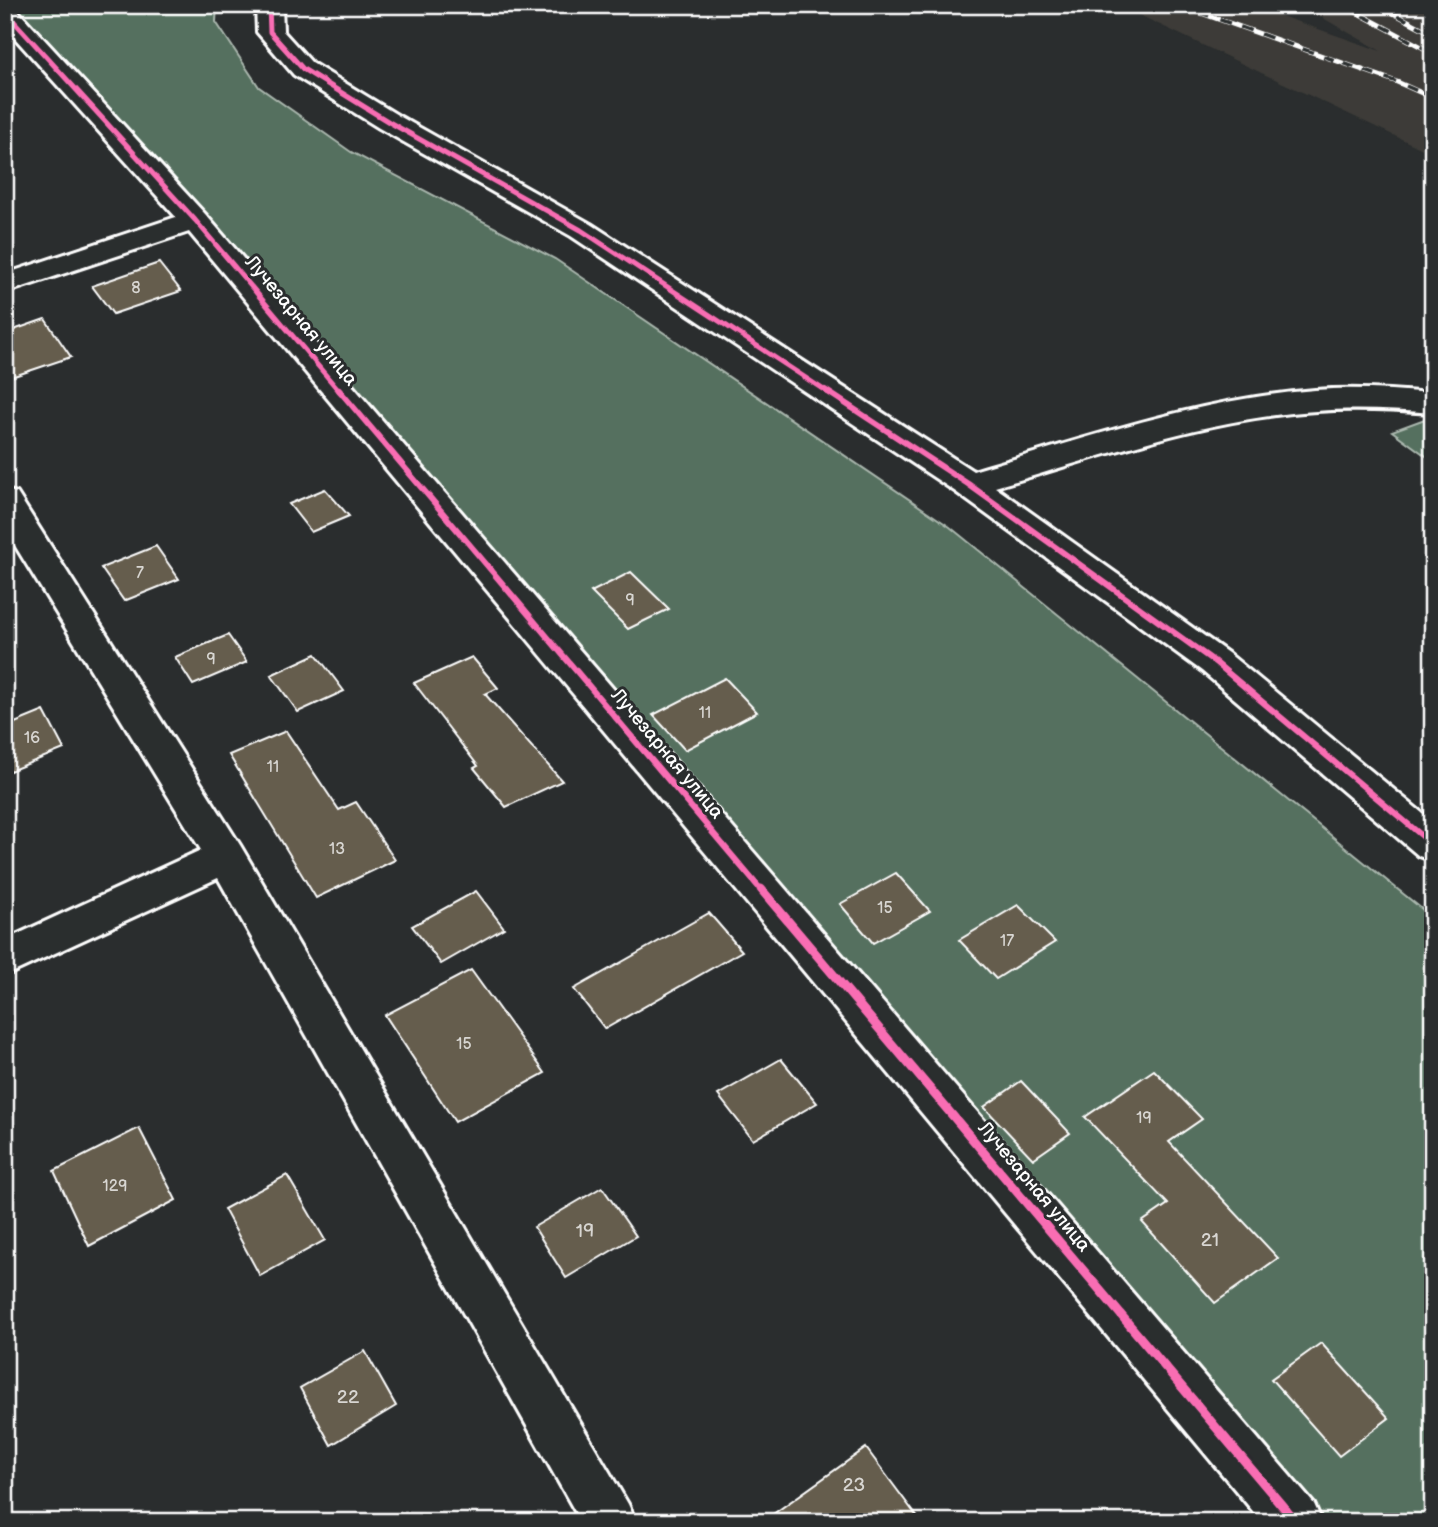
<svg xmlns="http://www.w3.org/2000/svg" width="1438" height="1527" font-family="'Balsamiq Sans',sans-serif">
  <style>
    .built { fill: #3c3b37 }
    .green { fill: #556f5e; stroke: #aab7ae; stroke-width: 2 }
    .building { fill: #655d4d; stroke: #fff; stroke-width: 2 }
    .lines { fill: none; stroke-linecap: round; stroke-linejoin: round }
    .minor-casing { stroke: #fff; stroke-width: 6 }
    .minor { fill: #2a2d2e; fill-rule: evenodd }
    .rail-casing { stroke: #fff; stroke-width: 5 }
    .rail { stroke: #2a2d2e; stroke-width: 3.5; stroke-dasharray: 11; stroke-linecap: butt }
    .cycleway-far2-casing { stroke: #2a2d2e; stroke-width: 9 }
    .cycleway-far1-casing { stroke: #2a2d2e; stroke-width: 10 }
    .cycleway-casing { stroke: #2a2d2e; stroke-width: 13 }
    .cycleway-far2 { stroke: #f96db3; stroke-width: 5 }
    .cycleway-far1 { stroke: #f96db3; stroke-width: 6 }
    .cycleway { stroke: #f96db3; stroke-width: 9 }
    .labels { text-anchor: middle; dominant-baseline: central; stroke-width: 6; stroke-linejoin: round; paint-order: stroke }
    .number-label { font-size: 16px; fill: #d8d6d2 }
    .street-label { font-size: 19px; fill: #fff; stroke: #2a2d2e }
    .near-number-label { font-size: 19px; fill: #d8d6d2 }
  </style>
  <rect width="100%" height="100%" fill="#2a2d2e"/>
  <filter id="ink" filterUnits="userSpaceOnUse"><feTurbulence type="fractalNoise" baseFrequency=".0143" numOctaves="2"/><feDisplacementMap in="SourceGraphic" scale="14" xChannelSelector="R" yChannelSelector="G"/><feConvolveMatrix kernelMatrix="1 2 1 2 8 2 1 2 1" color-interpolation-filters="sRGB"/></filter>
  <g filter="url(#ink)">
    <!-- built -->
    <path class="built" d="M 1118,5 L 1250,5 L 1381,51 L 1300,5 L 1433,5 L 1433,154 Z"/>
    <!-- green -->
    <path class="green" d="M 5,5 L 217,5 L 216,22 L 259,87 L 351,152 L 555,259 L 950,527 L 1433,918 L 1433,1522 L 1311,1522 L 29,27 L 5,35 Z
      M 1433,416 L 1433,461 L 1392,431 Z"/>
    <!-- building -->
    <path class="building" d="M 159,263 L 181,291 L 113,314 L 92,286 Z
      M 45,319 L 71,357 L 5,379 L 5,333 Z
      M 325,489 L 349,516 L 311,532 L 289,504 Z
      M 156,546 L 179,579 L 124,601 L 101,568 Z
      M 631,572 L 669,609 L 628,629 L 591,592 Z
      M 228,635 L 247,662 L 193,685 L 175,657 Z
      M 316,654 L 344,691 L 298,712 L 271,675 Z
      M 472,657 L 498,688 L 485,694 L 562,781 L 506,807 L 474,768 L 478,766 L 414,683 Z
      M 725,678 L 757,712 L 685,750 L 653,715 Z
      M 44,711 L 64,749 L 5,773 L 5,727 Z
      M 286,731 L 339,810 L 356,802 L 395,860 L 316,898 L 229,755 Z
      M 896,873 L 930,911 L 873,943 L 840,904 Z
      M 476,891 L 504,928 L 441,964 L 412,926 Z
      M 1018,905 L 1055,942 L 996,979 L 959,940 Z
      M 709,913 L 742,951 L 605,1029 L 574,989 Z
      M 471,970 L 545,1073 L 455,1122 L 385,1015 Z
      M 781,1059 L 817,1103 L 753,1140 L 718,1095 Z
      M 1154,1070 L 1202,1119 L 1169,1142 L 1278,1258 L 1215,1303 L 1142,1222 L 1168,1204 L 1085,1117 Z
      M 1021,1081 L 1070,1133 L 1033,1159 L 984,1107 Z
      M 139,1128 L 176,1200 L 89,1246 L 54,1171 Z
      M 287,1175 L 325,1240 L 260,1276 L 224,1209 Z
      M 602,1187 L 636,1236 L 566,1278 L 534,1227 Z
      M 1321,1343 L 1389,1418 L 1339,1456 L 1271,1379 Z
      M 365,1351 L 396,1406 L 331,1445 L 300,1388 Z
      M 866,1448 L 921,1522 L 762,1522 Z"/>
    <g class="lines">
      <!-- minor casing -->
      <g class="minor-casing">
        <path id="minor" d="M 256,5 L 282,5 L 283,31 L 312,63 L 399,116 L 591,224 L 973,471 C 1085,439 1198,399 1315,390 C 1355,387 1393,390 1433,393 L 1433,413 C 1394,410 1355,408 1316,411 C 1206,418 1100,457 995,487 L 1228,653 L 1433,822 L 1433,861 L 1419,856 L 1202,671 L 956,492 L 571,236 L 379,128 L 294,75 L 257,32 Z
          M 10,9 L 19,12 L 205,214 L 1314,1504 L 1322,1522 L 1262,1522 L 189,232 L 5,293 L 5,274 L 176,217 L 5,27 L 5,10 Z
          M 5,490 L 17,493 L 240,845 L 628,1504 L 636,1522 L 581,1522 L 218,878 L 5,976 L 5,940 L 201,850 L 5,529 Z"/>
      </g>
      <!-- minor -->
      <use href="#minor" class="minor"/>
      <!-- rail casing -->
      <g class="rail-casing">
        <path id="rail" d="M 1178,5 L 1397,82 L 1433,98
          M 1343,5 L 1433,53
          M 1378,5 L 1433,34"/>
      </g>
      <!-- rail -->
      <use href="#rail" class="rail"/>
      <!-- cycleway-far2 casing -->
      <g class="cycleway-far2-casing">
        <path id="cycleway-far2" d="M 269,5 L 270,32 L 303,69 L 389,122 L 581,230 L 827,392
          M 5,18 L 10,17 L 195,220 L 340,392"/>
      </g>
      <!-- cycleway-far1 casing -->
      <g class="cycleway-far1-casing">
        <path id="cycleway-far1" d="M 339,390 L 762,891
          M 825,390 L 968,484 L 1215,662 L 1433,845"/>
      </g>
      <!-- cycleway casing -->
      <g class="cycleway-casing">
        <path id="cycleway" d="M 761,889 L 1296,1522"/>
      </g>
      <!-- cycleway-far2 -->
      <use href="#cycleway-far2" class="cycleway-far2"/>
      <!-- cycleway-far1 -->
      <use href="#cycleway-far1" class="cycleway-far1"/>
      <!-- cycleway -->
      <use href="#cycleway" class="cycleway"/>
    </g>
  </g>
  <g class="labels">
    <!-- number labels -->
    <g class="number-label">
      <text x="136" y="288">8</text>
      <text x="140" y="573">7</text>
      <text x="630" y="600">9</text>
      <text x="211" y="659">9</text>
      <text x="705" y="713">11</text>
      <text x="32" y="738">16</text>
      <text x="273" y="767">11</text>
      <text x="337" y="849">13</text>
      <text x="885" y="908">15</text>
      <text x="1007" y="941">17</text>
      <text x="464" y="1044">15</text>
      <text x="1144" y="1118">19</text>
      <text x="115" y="1186">129</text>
    </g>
    <!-- street labels -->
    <g class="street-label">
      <text transform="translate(301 321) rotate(50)">Лучезарная улица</text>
      <text transform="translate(667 754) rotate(50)">Лучезарная улица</text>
      <text transform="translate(1034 1187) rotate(50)">Лучезарная улица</text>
    </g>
    <!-- near-number labels -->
    <g class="near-number-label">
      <text x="585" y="1231">19</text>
      <text x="1210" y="1240">21</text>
      <text x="348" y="1397">22</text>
      <text x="854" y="1485">23</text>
    </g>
  </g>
  <!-- margin -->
  <rect width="1438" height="1527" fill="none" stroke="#2a2d2e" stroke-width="28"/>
  <rect x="14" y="14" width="1410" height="1499" fill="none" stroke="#fff" stroke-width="2.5" filter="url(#ink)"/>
</svg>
